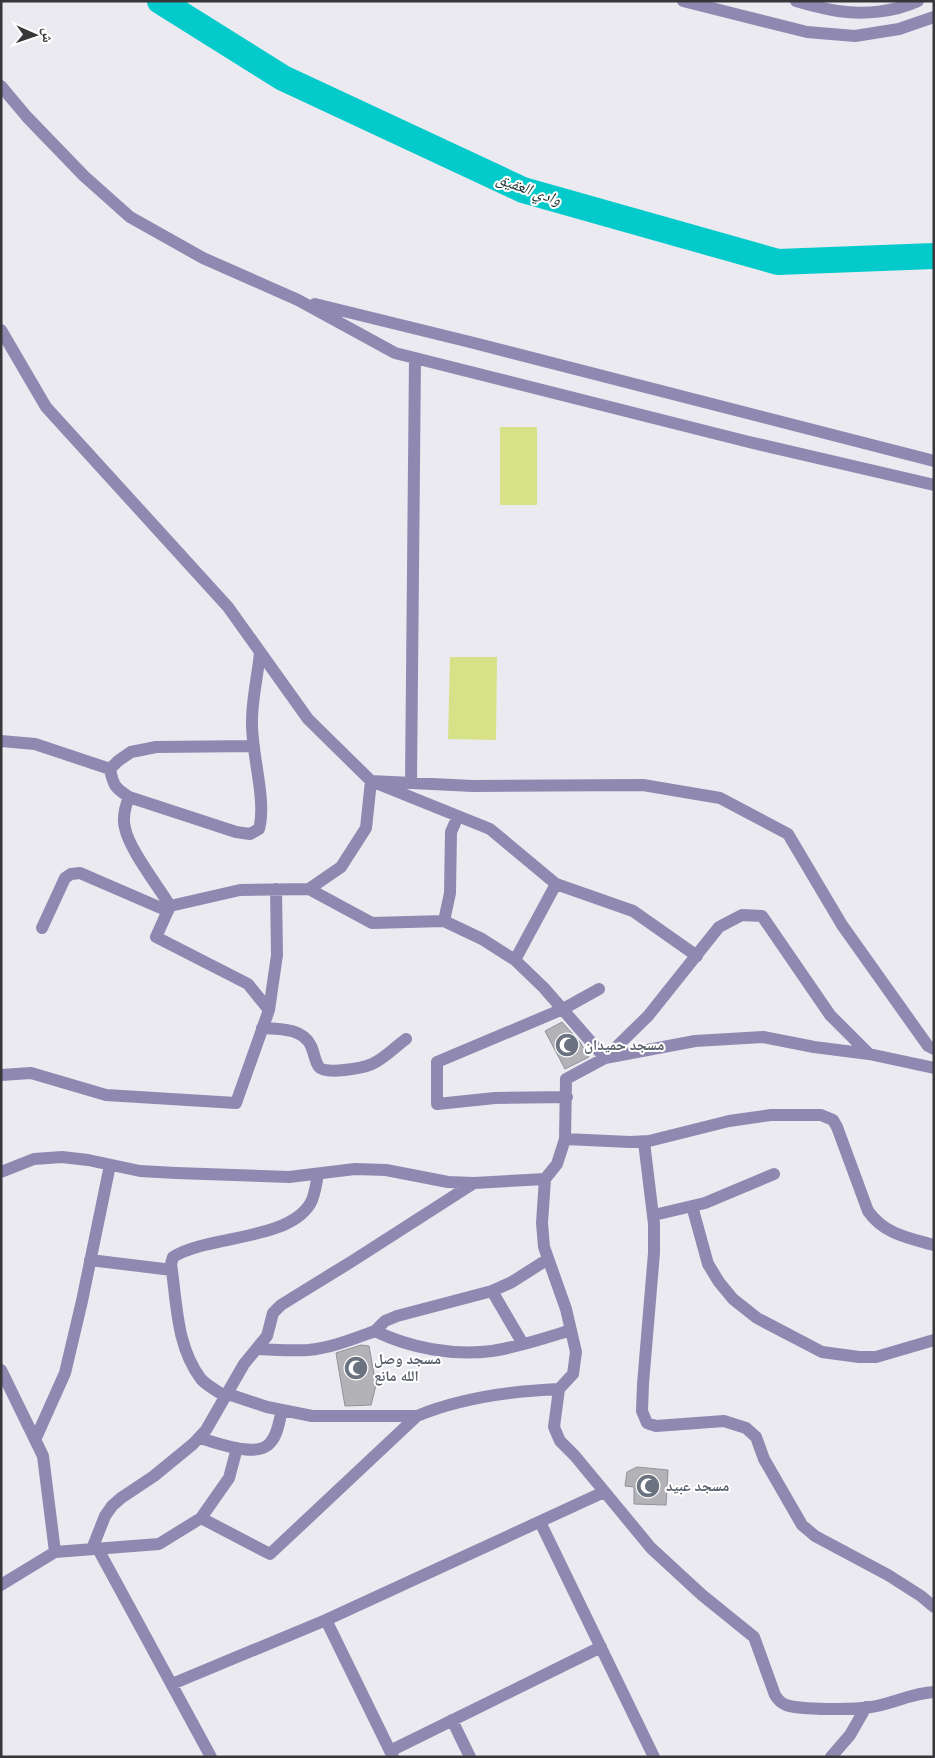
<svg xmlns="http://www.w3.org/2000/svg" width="935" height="1758" font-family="Karla,'Noto Naskh Arabic',sans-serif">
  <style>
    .park { fill: #d7e187 }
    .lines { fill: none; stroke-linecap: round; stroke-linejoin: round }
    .river { stroke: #05cacb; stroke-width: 26 }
    .building { fill: #b2b2b7; stroke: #919297 }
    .minor { stroke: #8f89b1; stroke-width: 12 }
    .labels { text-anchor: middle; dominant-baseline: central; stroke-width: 4; stroke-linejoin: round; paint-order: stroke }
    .worship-label { font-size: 15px; font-weight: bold; fill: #5b616d; stroke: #fff; text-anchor: start }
    .water-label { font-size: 16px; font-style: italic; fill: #162f2f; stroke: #fff }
  </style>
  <rect width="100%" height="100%" fill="#eaeaf0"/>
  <!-- park -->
  <path class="park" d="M 500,427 L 537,427 L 537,505 L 500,505 Z
    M 450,657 L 497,657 L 496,740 L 448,739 Z"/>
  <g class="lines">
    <!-- river -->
    <path class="river" d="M 160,1 L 283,78 L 523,190 L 778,262 L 934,256"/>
  </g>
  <!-- building -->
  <path class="building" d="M 562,1022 L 580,1042 L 589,1057 L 565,1069 L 545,1031 Z
    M 361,1345 L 369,1346 L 376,1385 L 371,1405 L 345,1406 L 336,1353 Z
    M 637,1467 L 668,1470 L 666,1505 L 634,1504 L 634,1487 L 625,1486 L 627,1472 Z"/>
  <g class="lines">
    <!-- minor -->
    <path class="minor" d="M 683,1 L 807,32 L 855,36 L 899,29 L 934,17
      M 796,1 C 810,5 824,9 838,11 C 864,15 894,12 918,1
      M 1,86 L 27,117 L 84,176 L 130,217 L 203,258 L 298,300 L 395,353 L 749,442 L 934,485
      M 315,304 L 470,342 L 934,461
      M 1,330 L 46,407 L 228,607 L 308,719 L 371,781 L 473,786 L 643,785 L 720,798 L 788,834 L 842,925 L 928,1046 L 934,1049
      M 1,741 L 35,744 L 110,769
      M 110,769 C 113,785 115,788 129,797 L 236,832 L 250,834 L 259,829 C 267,800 251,753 252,721 C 252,698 258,675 260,652
      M 110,769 L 118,761 L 131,752 L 156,747 L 254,746
      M 411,783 L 415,358
      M 129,797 C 125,807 122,817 125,828 C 129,849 158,886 170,906
      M 309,889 L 372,923 L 444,921 L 482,939 L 515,960 L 544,988 L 605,1058 L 695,1041 L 763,1037 L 814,1047 L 869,1054 L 934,1068
      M 444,921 L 450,893 L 451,832 L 458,816
      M 42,928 L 65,878 L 71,874 L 80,873 L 168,911
      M 515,960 L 556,884
      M 269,1010 L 248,984 L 156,937 L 170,906 L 240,890 L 309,889 L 341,867 L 366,828 L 371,781 L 490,829 L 556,884 L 633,911 L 697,956
      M 262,1028 C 279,1029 303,1028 311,1046 C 314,1052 315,1062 319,1067 C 325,1075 363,1068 372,1064 C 384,1059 395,1047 406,1039
      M 1,1075 L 31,1073 L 106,1095 L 236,1103 L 269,1010 L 277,955 L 276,889
      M 567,1097 L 495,1098 L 437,1104 L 437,1062 L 563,1009 L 599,989
      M 565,1139 L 630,1142 L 649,1141 L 729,1121 L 771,1115 L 821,1115 L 833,1120 L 837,1127 L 868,1211 C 884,1234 908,1238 934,1245
      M 644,1142 L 654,1224 L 654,1253 L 643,1384 L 642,1411 L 647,1423 L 656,1426 L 724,1421 L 746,1428 L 756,1437 L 764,1459 L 802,1525 L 815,1536 L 888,1575 L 921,1596 L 934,1607
      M 1,1172 L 34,1159 L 62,1157 L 88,1160 L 140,1171 L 176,1173 L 289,1177 L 355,1169 L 386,1170 L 448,1182 L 474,1183 L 545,1179
      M 692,1206 L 708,1264 L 719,1282 L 733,1299 L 757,1318 L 822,1352 L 859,1357 L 876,1357 L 934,1340
      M 654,1215 L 705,1203 L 774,1174
      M 90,1260 L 172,1270
      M 492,1291 L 523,1344
      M 375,1331 L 385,1321 L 397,1316 L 492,1291 L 512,1282 L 548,1259
      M 257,1349 C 274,1350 291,1351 308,1350 C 331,1348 353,1339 375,1331 C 410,1348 453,1356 492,1351 C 519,1347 545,1338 571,1330
      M 1,1370 L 43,1456 L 55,1552
      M 559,1389 L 554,1427 L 560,1441 L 575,1456 L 651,1548 L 702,1595 L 754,1637 L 775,1695 C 778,1700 781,1703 786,1705 C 801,1710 854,1710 871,1707 C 892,1704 912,1693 934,1692
      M 228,1394 L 267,1407 L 312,1416 L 417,1416
      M 226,1397 C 218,1391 207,1386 201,1379 C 176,1346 177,1303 171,1264 L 173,1257 C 208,1235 287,1241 310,1204 C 315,1196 316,1184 318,1174
      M 199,1438 C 216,1442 257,1459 270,1443 C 278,1435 279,1421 282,1410
      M 35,1440 L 65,1373 L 82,1301 L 110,1165
      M 201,1518 L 229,1478 L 237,1448
      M 540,1522 L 654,1757
      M 92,1549 L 105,1516 L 112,1506 L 121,1498 L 154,1476 L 193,1444 L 206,1430 L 244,1364 L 267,1336 L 273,1313 L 281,1305 L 354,1260 L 474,1183
      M 98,1549 L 211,1757
      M 1,1585 L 55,1552 L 159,1544 L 201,1518 L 270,1554 L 417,1416 C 460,1398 513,1391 559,1389 L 573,1374 L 576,1352 L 566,1309 L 544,1247 L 542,1223 L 545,1179 L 557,1164 L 565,1139 L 566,1079 L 605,1058 L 648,1016 L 719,927 L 742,915 L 762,916 L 830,1015 L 869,1054
      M 326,1620 L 393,1757
      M 172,1684 L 326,1620 L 604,1492
      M 452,1720 L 470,1757
      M 390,1751 L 601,1647
      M 831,1757 L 850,1735 L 866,1707"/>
  </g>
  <!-- icons -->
  <defs>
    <g id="mosque-disc" transform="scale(1.25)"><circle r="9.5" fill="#6b7280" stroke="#fff"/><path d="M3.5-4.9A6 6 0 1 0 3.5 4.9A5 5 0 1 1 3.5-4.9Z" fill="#fff"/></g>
  </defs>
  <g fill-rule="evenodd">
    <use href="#mosque-disc" x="567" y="1045"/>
    <use href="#mosque-disc" x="356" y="1368"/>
    <use href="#mosque-disc" x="648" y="1486"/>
  </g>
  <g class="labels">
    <!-- worship labels -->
    <g class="worship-label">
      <text x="584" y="1045">مسجد حميدان</text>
      <text x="374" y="1359">مسجد وصل<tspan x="374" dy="17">الله مانع</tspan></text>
      <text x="666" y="1486">مسجد عبيد</text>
    </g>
    <!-- water labels -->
    <g class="water-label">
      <text transform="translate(529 189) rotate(20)">وادي العقيق</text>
    </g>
  </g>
  <!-- border -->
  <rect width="935" height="1758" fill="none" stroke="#373739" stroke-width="5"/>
  <!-- north arrow -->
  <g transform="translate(35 35) rotate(92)" stroke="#ffffff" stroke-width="4" paint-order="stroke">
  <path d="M0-4L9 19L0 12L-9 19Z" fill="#373739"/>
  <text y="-8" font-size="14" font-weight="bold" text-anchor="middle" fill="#373739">ش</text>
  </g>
</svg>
